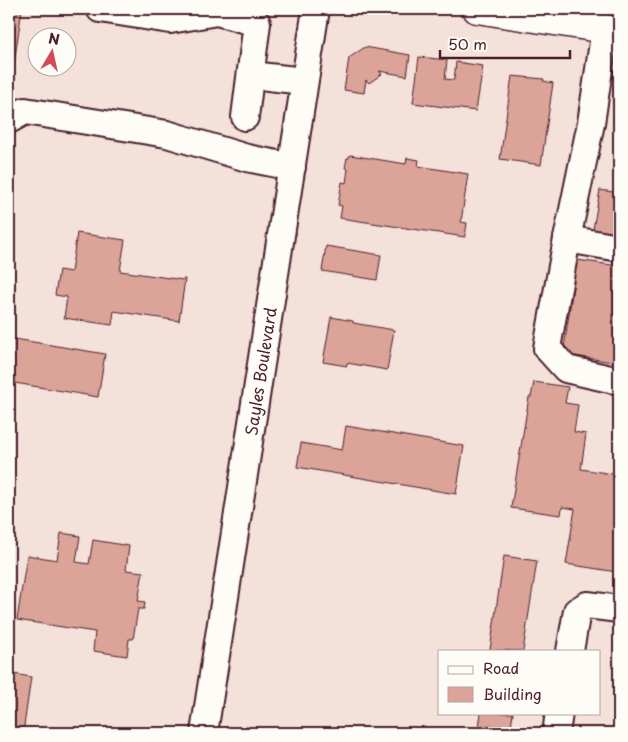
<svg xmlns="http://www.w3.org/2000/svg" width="628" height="742" font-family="'Playpen Sans',sans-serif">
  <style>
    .building { fill: #dca398; stroke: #4a1f2b }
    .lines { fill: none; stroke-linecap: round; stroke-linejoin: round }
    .minor-casing { stroke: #4a1f2b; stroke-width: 30 }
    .major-casing { stroke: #4a1f2b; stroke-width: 31 }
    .minor { stroke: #fdfcf7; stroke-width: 26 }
    .major { stroke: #fdfcf7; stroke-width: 28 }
    .labels { text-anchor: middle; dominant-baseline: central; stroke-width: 4; stroke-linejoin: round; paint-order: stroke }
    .street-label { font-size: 16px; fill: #4a1f2b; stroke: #fdfcf7 }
  </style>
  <rect width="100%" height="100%" fill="#f3e1da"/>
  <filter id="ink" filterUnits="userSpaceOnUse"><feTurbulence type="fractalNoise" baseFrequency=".02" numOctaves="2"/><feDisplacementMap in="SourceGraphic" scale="10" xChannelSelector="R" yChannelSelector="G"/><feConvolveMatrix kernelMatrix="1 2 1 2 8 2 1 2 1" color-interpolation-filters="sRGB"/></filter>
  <g filter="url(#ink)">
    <!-- building -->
    <path class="building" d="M 9,9 L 22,9 L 9,98 Z
      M 365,47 L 410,55 L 407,76 L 379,71 L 382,74 L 369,83 L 366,80 L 364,93 L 344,90 L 349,58 Z
      M 419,57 L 447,60 L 445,79 L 454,80 L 456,62 L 483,66 L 476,111 L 413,103 Z
      M 512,76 L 544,79 L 543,81 L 553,83 L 541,165 L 500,159 Z
      M 350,155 L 406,164 L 407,158 L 419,160 L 418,166 L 468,174 L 461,222 L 467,223 L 465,237 L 340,218 L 342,206 L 338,205 L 342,182 L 346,183 L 348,169 L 345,168 L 347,158 L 349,158 Z
      M 600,190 L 619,193 L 619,241 L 592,235 Z
      M 77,233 L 125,240 L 120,271 L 183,280 L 183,279 L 185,279 L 179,321 L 114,311 L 112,325 L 64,318 L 67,297 L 55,295 L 59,270 L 71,272 Z
      M 326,246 L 381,255 L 377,280 L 322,271 Z
      M 577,260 L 619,266 L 619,363 L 563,354 Z
      M 331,317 L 353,321 L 353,323 L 394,330 L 387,370 L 347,363 L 347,366 L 323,362 Z
      M 9,338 L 105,354 L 98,397 L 9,382 Z
      M 534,382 L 568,387 L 565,403 L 578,405 L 574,432 L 586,434 L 581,469 L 619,475 L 619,556 L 617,572 L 566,564 L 575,509 L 562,507 L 561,515 L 511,508 L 529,397 L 531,397 Z
      M 346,426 L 464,446 L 456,494 L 297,467 L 301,443 L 342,450 Z
      M 61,533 L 80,536 L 76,562 L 89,564 L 93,540 L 129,546 L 126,570 L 143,572 L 138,601 L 145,602 L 144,609 L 138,609 L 133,639 L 129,639 L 127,656 L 93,651 L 95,632 L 17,620 L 27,555 L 57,560 Z
      M 504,556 L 537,561 L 523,651 L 490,650 Z
      M 9,673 L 31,677 L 23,733 L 9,733 Z
      M 481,713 L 513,713 L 510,733 L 478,733 Z"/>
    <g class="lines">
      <!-- minor casing -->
      <g class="minor-casing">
        <g id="minor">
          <path d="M 100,9 L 170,20 L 217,12 L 257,23 L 245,117"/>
          <path d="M 605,29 L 591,123 L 567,239 L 547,348 L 566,369 L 619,381"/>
          <path d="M 251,75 L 304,81"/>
          <path d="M 9,120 L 25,111 L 167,134 L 247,158 L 292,167"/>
          <path d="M 567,239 L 619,248"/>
          <path d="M 570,651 L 577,611 L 587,605 L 619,609"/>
          <path id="s1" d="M 204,733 L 316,9"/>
          <path d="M 556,733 L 559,713"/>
        </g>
      </g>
      <!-- major casing -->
      <g class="major-casing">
        <path id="major" d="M 477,9 L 619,31"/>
      </g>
      <!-- minor -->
      <use href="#minor" class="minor"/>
      <!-- major -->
      <use href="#major" class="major"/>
    </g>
  </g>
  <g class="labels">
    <!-- street labels -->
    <g class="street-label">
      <text stroke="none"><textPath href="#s1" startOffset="366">Sayles Boulevard</textPath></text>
    </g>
  </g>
  <!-- margin -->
  <rect width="628" height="742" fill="none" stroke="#fdfcf7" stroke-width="30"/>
  <rect x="15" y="15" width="598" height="712" fill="none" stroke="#4a1f2b" stroke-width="2" filter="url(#ink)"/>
  <!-- legend -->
  <rect x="438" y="650" width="162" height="65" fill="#fdfcf7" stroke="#b5a4a5"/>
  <rect x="448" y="666" width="25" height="8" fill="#fdfcf7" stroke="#b5a4a5"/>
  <text x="483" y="674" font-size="15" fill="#4a1f2b">Road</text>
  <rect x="448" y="687" width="25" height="15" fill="#dca398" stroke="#b5a4a5"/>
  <text x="483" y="700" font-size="15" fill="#4a1f2b">Building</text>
  <!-- north arrow -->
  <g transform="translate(52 52) rotate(9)"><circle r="24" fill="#fdfcf7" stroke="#b5a4a5"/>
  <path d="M0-4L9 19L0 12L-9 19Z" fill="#d1495b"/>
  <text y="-8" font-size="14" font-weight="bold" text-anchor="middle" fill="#4a1f2b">N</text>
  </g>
  <!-- scale -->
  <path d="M440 50v8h130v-8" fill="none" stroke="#4a1f2b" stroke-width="2.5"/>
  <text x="448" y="50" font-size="15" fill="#4a1f2b" stroke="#fdfcf7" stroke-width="4" paint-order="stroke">50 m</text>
</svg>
